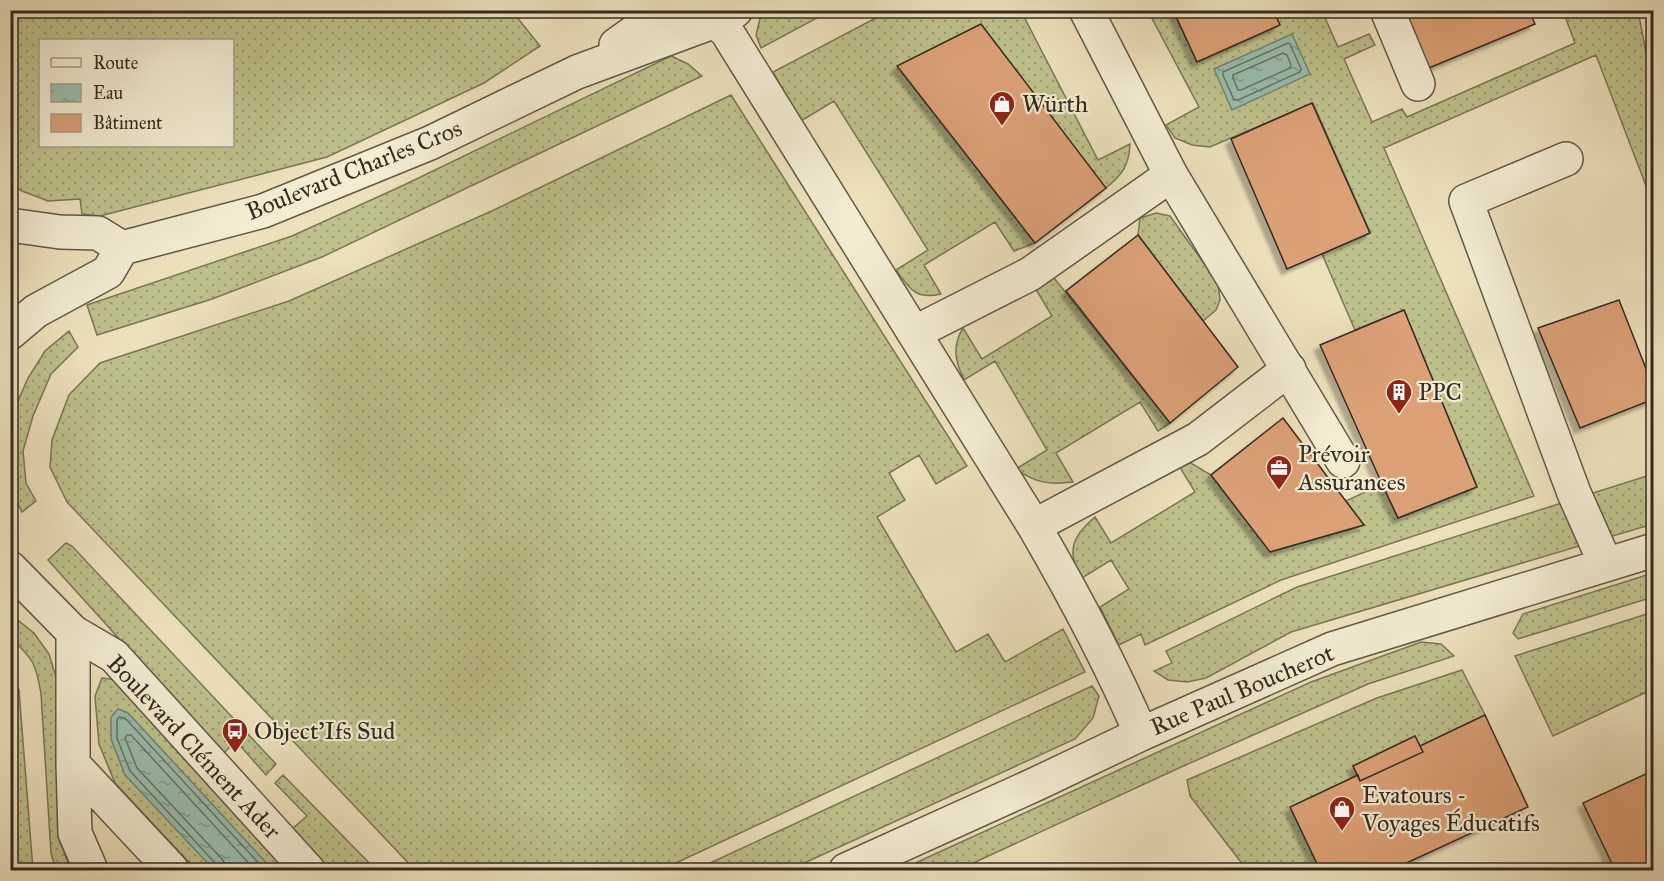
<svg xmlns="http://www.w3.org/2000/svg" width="1664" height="881" font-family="'IM FELL Great Primer',serif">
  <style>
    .grass { fill: url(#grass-dots); stroke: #797656; stroke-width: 1.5; fill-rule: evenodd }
    .water { fill: url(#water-ripples); stroke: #718375; stroke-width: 1.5 }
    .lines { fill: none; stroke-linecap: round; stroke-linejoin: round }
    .shore { stroke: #667467; stroke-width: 1.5 }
    .building { fill: #dca077; stroke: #342a20; stroke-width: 1.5; filter: url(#shadow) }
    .minor-casing { stroke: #625847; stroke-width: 36 }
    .minor { stroke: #f3ecd3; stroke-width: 33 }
    .labels { text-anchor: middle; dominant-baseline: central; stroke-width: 4.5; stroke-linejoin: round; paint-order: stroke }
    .poi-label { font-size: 24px; fill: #342a20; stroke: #f3ecd3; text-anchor: start }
    .street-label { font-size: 24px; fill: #342a20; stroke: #f3ecd3 }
  </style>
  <defs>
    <pattern id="grass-dots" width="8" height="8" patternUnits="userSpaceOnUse" patternTransform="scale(1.5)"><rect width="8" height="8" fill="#bec18c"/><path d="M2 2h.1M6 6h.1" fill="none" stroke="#9b9d72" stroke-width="1.8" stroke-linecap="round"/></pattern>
    <pattern id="water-ripples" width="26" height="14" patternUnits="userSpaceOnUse" patternTransform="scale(1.5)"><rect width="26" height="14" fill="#99beae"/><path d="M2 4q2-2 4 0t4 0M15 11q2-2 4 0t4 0" fill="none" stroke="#7e9b8d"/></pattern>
    <filter id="shadow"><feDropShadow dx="-5.5" dy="5.5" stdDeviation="1.5" flood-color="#0004"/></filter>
  </defs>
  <rect width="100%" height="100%" fill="#ede1bc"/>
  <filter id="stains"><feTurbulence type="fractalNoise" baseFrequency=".00333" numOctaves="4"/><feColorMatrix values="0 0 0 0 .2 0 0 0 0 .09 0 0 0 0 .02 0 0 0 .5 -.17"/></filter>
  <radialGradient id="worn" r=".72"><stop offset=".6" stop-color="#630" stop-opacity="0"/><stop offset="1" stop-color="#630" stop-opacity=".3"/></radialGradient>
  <!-- grass -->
  <path class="grass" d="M 11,10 L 512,11 L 540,46 L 484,83 L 327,157 L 100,216 L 82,214 L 80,199 L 48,201 L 22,191 L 11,184 ZM 40,40 L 232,40 L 232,146 L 40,146 Z
    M 762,11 L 762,10 L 830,11 L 761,48 L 756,35 Z
    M 889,11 L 1021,11 L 1098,160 L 1130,144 C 1129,166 1122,175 1106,188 L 898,67 L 1035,243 L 1014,251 L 995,222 L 924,265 L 941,294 C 915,300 910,289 896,270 L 928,250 L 834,101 L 801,121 L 773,72 Z
    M 1148,11 L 1173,11 L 1197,62 L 1280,25 L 1273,11 L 1322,11 L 1338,47 L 1369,34 L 1375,45 L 1344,59 L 1372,122 L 1402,109 L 1407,117 L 1575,43 L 1563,11 L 1638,11 L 1653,88 L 1653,204 L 1596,55 L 1384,148 L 1534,496 L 1281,580 L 1145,645 L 1141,634 L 1119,645 L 1100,607 L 1129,589 L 1111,560 L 1082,578 C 1079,572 1075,566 1074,560 C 1069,542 1082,528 1095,517 L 1111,543 L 1195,492 L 1178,464 L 1186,460 L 1211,475 L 1271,552 L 1364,525 L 1346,501 L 1382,484 L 1398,518 L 1477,486 L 1404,310 L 1355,330 L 1322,254 L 1370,232 L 1313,103 L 1210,147 L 1192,145 L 1175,138 L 1166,125 L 1199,107 Z
    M 671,56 L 688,64 L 702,76 L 322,257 L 212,299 L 97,335 L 87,305 L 292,236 L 404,185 Z
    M 731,95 L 967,466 L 936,484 L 919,455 L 889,473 L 905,500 L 877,517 L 956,652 L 988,634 L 1005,662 L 1063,629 L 1085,672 L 661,870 L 415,870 L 67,502 L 50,467 L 52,440 L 69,395 L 100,363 L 289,301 L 494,210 Z
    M 1156,213 L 1170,216 L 1218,283 L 1220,300 L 1216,310 L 1203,321 L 1138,235 L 1140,218 Z
    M 1054,278 L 1170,423 L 1158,431 L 1140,402 L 1056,453 L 1073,482 C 1049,485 1036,483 1016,469 L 1047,450 L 995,361 L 964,380 C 955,361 952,346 963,328 L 982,359 L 1052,316 L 1034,286 Z
    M 69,331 L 78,347 L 51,374 L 33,416 L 23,451 L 26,483 L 36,501 L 22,512 L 11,489 L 11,417 L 28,378 L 45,351 Z
    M 1653,474 L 1653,524 L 1291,632 L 1206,678 L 1187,682 L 1168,680 L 1154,671 L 1172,663 L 1166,651 L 1297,587 Z
    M 66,543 L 72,546 L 276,764 L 266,775 L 236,741 L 223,754 L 48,560 Z
    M 1653,573 L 1653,597 L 1518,639 L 1513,633 L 1523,614 Z
    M 1653,612 L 1653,689 L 1553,736 L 1515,656 Z
    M 10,614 L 34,633 L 49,654 L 57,680 L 59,839 L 71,870 L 56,870 L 51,853 L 41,694 C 36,663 33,659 11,638 Z
    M 1421,642 L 1441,644 L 1454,656 L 1368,684 L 1179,768 L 958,870 L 900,870 L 1311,682 Z
    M 1462,670 L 1485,715 L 1420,746 L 1415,736 L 1353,766 L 1358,775 L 1291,807 L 1320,870 L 1247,870 L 1190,796 L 1187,780 L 1377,698 Z
    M 10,672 L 19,690 L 33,870 L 11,870 Z
    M 102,678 L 117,680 L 292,870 L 196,870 L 115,783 L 99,744 L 95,696 Z
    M 1092,686 L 1099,696 L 1093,718 L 1075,739 L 789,870 L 695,870 Z
    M 283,775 L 376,870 L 331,870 L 292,829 L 307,816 L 275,783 Z"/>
  <!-- water -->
  <path class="water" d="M 1292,34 L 1310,74 L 1232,110 L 1214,69 Z
    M 118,709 L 128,713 L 273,870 L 214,870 L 125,775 L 111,739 L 111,717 Z"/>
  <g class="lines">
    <!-- shore -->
    <path class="shore" d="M 1288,43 L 1290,44 L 1301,69 L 1300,72 L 1238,100 L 1234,100 L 1223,75 L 1223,72 Z
      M 1283,53 L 1287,55 L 1291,65 L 1290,68 L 1241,90 L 1238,90 L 1233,78 L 1233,75 Z
      M 218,870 L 216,864 L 130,771 L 117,738 L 117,720 L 119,717 L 125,718 L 265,870
      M 226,870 L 225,864 L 222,859 L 137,768 L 125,738 L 127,735 L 131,735 L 255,870"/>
  </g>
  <!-- building -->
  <path class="building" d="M 1173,10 L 1273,10 L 1280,25 L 1197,62 Z
    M 1399,10 L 1529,10 L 1535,24 L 1424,70 Z
    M 981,24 L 1106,188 L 1035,243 L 897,66 Z
    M 1312,103 L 1370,233 L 1287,269 L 1231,139 Z
    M 1138,235 L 1238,367 L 1170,423 L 1066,291 Z
    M 1619,300 L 1654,389 L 1654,399 L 1580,428 L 1538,328 Z
    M 1404,310 L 1477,487 L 1398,518 L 1382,484 L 1320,345 Z
    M 1283,418 L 1364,525 L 1270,552 L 1211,475 Z
    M 1485,715 L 1528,807 L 1400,866 L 1400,867 L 1394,870 L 1320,870 L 1290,807 L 1358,775 L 1360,781 L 1423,752 L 1420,746 Z
    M 1415,736 L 1423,752 L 1360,781 L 1353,766 Z
    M 1648,773 L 1654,784 L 1654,870 L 1615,870 L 1583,803 Z"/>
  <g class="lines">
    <!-- minor casing -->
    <g class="minor-casing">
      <path id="minor" d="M 1387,10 L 1418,84
        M 715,21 L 727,32 L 1034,526 C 1073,593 1110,662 1141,734
        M 616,45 L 665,10
        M 1566,159 L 1466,201 L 1574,493 L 1606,565
        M 1171,175 L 1343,461
        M 10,225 L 60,232 L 98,233 L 122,248
        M 10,333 L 36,311 L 108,272 L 122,248 L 263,211 L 430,143 L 577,72 L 715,21 L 735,11
        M 914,333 L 1030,274 L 1171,175 L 1086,10
        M 1034,526 L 1198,439 L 1289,369
        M 10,568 L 73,632 L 114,656 L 308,870
        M 73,632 L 73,764 L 75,833 L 91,870
        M 73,764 L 172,870
        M 846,870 L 1036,784 L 1141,734 L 1332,649 L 1654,550"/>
    </g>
    <!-- minor -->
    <use href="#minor" class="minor"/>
  </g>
  <!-- icons -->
  <defs>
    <g id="shop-pin" transform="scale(1.35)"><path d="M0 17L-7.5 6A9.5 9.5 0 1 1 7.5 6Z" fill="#8f2418" stroke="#f3ecd3"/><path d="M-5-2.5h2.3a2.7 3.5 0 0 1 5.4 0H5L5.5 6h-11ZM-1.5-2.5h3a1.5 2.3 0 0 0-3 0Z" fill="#fff"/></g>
    <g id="building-pin" transform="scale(1.35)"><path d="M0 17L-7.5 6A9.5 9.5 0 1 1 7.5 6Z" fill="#8f2418" stroke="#f3ecd3"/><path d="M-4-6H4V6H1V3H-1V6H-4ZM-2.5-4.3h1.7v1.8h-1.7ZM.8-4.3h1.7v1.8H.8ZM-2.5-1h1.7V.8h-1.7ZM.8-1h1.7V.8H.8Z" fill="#fff"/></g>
    <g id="office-pin" transform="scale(1.35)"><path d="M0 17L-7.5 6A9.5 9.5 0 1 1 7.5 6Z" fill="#8f2418" stroke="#f3ecd3"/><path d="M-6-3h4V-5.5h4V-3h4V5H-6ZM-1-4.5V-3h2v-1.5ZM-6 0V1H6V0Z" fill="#fff"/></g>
    <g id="bus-pin" transform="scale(1.35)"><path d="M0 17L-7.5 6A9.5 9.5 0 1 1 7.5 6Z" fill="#8f2418" stroke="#f3ecd3"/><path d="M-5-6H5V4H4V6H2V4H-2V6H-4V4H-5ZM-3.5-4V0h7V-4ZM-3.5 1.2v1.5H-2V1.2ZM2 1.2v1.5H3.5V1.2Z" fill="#fff"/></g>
  </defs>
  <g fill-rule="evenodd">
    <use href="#shop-pin" x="1002" y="104"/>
    <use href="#building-pin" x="1399" y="392"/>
    <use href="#office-pin" x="1279" y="468"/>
    <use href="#bus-pin" x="235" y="731"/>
    <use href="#shop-pin" x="1342" y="809"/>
  </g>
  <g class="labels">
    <!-- poi labels -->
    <g class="poi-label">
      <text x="1022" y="104">Würth</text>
      <text x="1418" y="392">PPC</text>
      <text x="1298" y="454">Prévoir<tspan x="1298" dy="28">Assurances</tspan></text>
      <text x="254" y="731">Object'Ifs Sud</text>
      <text x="1362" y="795">Evatours -<tspan x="1362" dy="28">Voyages Éducatifs</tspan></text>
    </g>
    <!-- street labels -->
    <g class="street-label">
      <text transform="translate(354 170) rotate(-22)">Boulevard Charles Cros</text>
      <text transform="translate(1242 690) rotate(-23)">Rue Paul Boucherot</text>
      <text transform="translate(194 747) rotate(47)">Boulevard Clément Ader</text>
    </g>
  </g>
  <!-- margin -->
  <rect width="1664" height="881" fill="none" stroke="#ede1bc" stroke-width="36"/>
  <rect x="12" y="12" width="1640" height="857" fill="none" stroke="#342a20" stroke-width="3"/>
  <rect x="18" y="18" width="1628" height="845" fill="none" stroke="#342a20" stroke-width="1.5"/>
  <!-- legend -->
  <rect x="39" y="39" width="195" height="108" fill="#f3ecd3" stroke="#a79e8b" stroke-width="1.5"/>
  <rect x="51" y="58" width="30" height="9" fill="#f3ecd3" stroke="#a79e8b" stroke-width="1.5"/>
  <text x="93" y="69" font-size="18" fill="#342a20">Route</text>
  <rect x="51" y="84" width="30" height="18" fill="url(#water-ripples)" stroke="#a79e8b" stroke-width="1.5"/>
  <text x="93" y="99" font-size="18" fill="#342a20">Eau</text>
  <rect x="51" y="114" width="30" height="18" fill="#dca077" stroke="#a79e8b" stroke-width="1.5"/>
  <text x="93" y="129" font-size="18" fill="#342a20">Bâtiment</text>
  <rect width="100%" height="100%" filter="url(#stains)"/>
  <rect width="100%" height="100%" fill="url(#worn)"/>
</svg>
